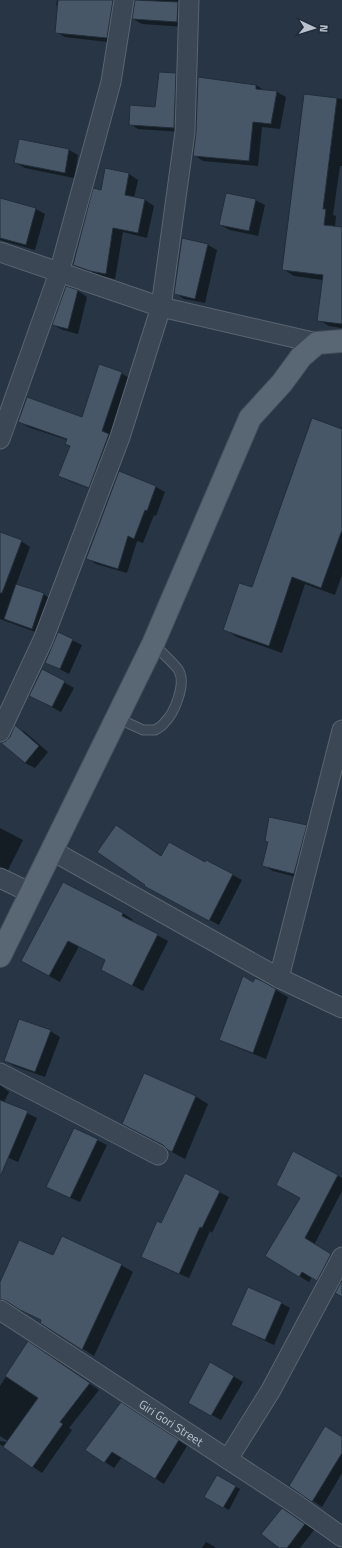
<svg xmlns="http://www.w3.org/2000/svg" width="342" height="1548" font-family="'Titillium Web',sans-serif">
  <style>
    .shadow { fill: #0007 }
    .building { fill: #485768; stroke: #222e3b }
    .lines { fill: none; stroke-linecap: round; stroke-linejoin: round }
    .service-casing { stroke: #5a6571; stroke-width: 11 }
    .minor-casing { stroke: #5a6571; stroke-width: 21 }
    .primary-casing { stroke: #45505d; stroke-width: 24 }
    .service { stroke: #3b4754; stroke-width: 9 }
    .minor { stroke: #3b4754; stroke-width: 19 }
    .primary { stroke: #596674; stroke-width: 22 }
    .labels { text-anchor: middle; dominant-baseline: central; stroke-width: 4; stroke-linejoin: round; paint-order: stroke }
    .street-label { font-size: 12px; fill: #b9c2cd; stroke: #202c39 }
  </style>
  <rect width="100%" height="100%" fill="#273544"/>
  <!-- shadow -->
  <path class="shadow" d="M 57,0 L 124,0 L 116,43 L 65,37 L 56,32 L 58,6 L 56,5 Z
    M 135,0 L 189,0 L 186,27 L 142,24 L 133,19 Z
    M 175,74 L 183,79 L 182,132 L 138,129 L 130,124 L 156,108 Z
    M 199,78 L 256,85 L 265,91 L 277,92 L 286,97 L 280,129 L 262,127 L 258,166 L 203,161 L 194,155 L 197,132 Z
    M 305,95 L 342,99 L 342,166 L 340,166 L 333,215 L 336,216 L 335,227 L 342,228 L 342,328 L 329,326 L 319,320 L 323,280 L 294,276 L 283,269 Z
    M 69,150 L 78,155 L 74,178 L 25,168 L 16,163 Z
    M 106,170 L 129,174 L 138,180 L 134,198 L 145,200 L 154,206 L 147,238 L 123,232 L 115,279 L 101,276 L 83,270 L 74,265 L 101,191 Z
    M 255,200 L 265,205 L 258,236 L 230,230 L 220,225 Z
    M 0,201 L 36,209 L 45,214 L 35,250 L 0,240 Z
    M 208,245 L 217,250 L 205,303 L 184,299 L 175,293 Z
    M 67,287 L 78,291 L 87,297 L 78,334 L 63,330 L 53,325 Z
    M 121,373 L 131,379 L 99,492 L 69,481 L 60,476 L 71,446 L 66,444 L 67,440 L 28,427 L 19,421 L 83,418 Z
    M 342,430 L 342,575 L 335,595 L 305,584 L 282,653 L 237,637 L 224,629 L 252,588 Z
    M 119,472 L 156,487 L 165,492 L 156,516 L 154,515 L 143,543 L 137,541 L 127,573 L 96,564 L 87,558 Z
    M 0,533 L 21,541 L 30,547 L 16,585 L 43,594 L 53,600 L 41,634 L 0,619 Z
    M 58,633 L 82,645 L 69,674 L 46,662 Z
    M 42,670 L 74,688 L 61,712 L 40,701 Z
    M 16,727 L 25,732 L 48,752 L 35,768 L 25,763 L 3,743 L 11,738 Z
    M 116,826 L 162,856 L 205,864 L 207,861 L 242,880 L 219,925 L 155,891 Z
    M 306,826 L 315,831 L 304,879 L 273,871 L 263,865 Z
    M 0,828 L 23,840 L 7,872 L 0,869 Z
    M 123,913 L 133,920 L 132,922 L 168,941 L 143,991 L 113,975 L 106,960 L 79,946 L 60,982 L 22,961 Z
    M 262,982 L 288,997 L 266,1059 L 233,1046 L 220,1039 Z
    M 50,1031 L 60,1037 L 45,1077 L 14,1066 L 5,1060 Z
    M 0,1085 L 9,1092 L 4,1102 L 37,1118 L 18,1162 L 0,1154 Z
    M 195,1096 L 208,1104 L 185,1159 L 168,1150 Z
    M 97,1140 L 107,1145 L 80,1202 L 57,1192 Z
    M 294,1152 L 342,1178 L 342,1191 L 314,1245 L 340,1260 L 326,1286 L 312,1277 L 309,1282 L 266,1256 L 301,1198 Z
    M 186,1175 L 229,1197 L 212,1233 L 210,1231 L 189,1278 L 152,1262 L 162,1224 Z
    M 54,1257 L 121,1265 L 133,1272 L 94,1356 L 41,1322 L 42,1320 L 16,1306 L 6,1304 L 0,1300 L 0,1284 Z
    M 281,1303 L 290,1308 L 274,1345 L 232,1325 Z
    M 28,1343 L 99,1390 L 69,1428 L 72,1430 L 42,1473 L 0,1444 L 0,1441 L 11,1443 L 0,1436 L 0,1386 Z
    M 211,1363 L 243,1382 L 221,1420 L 189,1402 Z
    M 130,1409 L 187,1446 L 164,1484 L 122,1457 L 114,1468 L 87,1450 Z
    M 342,1438 L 342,1473 L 322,1507 L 290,1486 Z
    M 217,1476 L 240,1489 L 229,1510 L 205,1497 Z
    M 282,1509 L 314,1530 L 300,1548 L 281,1548 Z
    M 206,1542 L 215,1547 L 216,1548 L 202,1548 Z"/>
  <!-- building -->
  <path class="building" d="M 58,0 L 113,0 L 107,38 L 55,33 Z
    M 135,0 L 178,2 L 177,22 L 132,19 Z
    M 159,72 L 176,73 L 174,128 L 129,125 L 130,105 L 155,107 Z
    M 198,77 L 256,85 L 256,89 L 277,91 L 271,124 L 253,122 L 249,161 L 193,156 L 196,132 Z
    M 304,94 L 337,98 L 323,209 L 326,209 L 324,225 L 342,227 L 342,324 L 317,321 L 323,275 L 282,270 Z
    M 19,139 L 69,149 L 65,173 L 14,163 Z
    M 105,168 L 129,173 L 125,195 L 145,199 L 138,233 L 113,228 L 106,274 L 90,271 L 73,265 L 93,188 L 101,190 Z
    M 226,193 L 256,199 L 249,231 L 219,225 Z
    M 0,198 L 36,208 L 26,245 L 0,238 Z
    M 182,238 L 208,244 L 195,299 L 174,294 Z
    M 66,286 L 78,290 L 68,329 L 52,325 Z
    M 99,364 L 122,372 L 102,431 L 109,434 L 89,488 L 58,476 L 70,446 L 65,444 L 67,439 L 18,422 L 27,397 L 82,417 Z
    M 312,418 L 342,429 L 342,530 L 321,588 L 292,577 L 269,646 L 223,630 L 239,583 L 252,587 Z
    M 119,471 L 156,486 L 147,511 L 145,510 L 134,539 L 128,536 L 118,569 L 86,559 Z
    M 0,532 L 22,540 L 2,593 L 0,593 Z
    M 16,584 L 44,593 L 32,629 L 4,619 Z
    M 58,632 L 73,639 L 60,669 L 45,663 Z
    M 42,669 L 65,681 L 52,707 L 29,696 Z
    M 15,725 L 39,746 L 25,763 L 1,743 L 6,741 L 10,737 Z
    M 269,817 L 307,825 L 294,874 L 262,866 L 268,842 L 265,841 Z
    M 116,825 L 161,856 L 169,842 L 205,862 L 206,860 L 233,874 L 209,921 L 144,886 L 145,885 L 97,852 Z
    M 63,882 L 123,913 L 122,916 L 158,934 L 132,986 L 101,970 L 105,960 L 68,941 L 49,976 L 21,961 Z
    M 243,976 L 253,982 L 255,978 L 262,981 L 276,989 L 253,1053 L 219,1040 Z
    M 19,1019 L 51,1030 L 35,1072 L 4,1061 Z
    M 144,1073 L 196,1096 L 172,1152 L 168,1150 L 163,1145 L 122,1124 Z
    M 0,1100 L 28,1111 L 0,1177 Z
    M 74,1128 L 98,1139 L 70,1198 L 46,1187 Z
    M 293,1151 L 338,1175 L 305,1238 L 331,1254 L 317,1281 L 302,1272 L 299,1277 L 265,1256 L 300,1198 L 276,1185 Z
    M 185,1173 L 220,1191 L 202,1228 L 200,1227 L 179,1274 L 141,1257 L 157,1221 L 161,1223 Z
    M 62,1236 L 122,1264 L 82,1350 L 40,1323 L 41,1320 L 20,1310 L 6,1301 L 0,1299 L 0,1282 L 19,1240 L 53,1255 Z
    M 342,1280 L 342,1297 L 335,1293 Z
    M 248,1287 L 282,1302 L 265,1340 L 231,1325 Z
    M 28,1341 L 90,1383 L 60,1422 L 63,1424 L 32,1468 L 3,1447 L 38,1398 L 5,1376 Z
    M 210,1362 L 234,1376 L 211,1416 L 188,1403 Z
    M 121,1402 L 179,1440 L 155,1479 L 112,1452 L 104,1463 L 85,1450 Z
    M 325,1426 L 342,1437 L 342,1453 L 312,1502 L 289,1486 Z
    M 217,1475 L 236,1486 L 223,1508 L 204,1497 Z
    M 282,1508 L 305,1524 L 287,1548 L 279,1548 L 261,1534 Z"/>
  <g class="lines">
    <!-- service casing -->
    <g class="service-casing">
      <path id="service" d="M 117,718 L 143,730 L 155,730 C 159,728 163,725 165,722 C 175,712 186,684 179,671 C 176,665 159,650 153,644"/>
    </g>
    <!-- minor casing -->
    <g class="minor-casing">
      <g id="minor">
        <path d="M 0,252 L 161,307 L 317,343"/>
        <path d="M 0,439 L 59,273 L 111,82 L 124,0"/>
        <path d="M 0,732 L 43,640 L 120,437 L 161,307 L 185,132 L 189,0"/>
        <path d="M 51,850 L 279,978 L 342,1008"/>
        <path d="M 0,878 L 31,893"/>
        <path d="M 279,978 L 342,730"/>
        <path d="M 0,1073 L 158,1155"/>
        <path id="s1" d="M 0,1310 L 293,1502 L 342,1537"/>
        <path d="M 228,1459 L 271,1390 L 342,1257"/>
      </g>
    </g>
    <!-- primary casing -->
    <g class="primary-casing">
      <path id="primary" d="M 0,956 L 153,644 L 250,418 L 282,383 L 301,357 L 317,343 L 342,341"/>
    </g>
    <!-- service -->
    <use href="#service" class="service"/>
    <!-- minor -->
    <use href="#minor" class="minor"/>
    <!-- primary -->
    <use href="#primary" class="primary"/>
  </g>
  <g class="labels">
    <!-- street labels -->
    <g class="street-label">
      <text stroke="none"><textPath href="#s1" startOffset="205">Giri Gori Street</textPath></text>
    </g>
  </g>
  <!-- north arrow -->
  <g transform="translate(314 28) rotate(94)" stroke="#202c39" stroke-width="3" paint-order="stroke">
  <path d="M0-3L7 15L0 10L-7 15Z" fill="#b9c2cd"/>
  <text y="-6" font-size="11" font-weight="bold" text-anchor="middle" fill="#b9c2cd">N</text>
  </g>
</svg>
